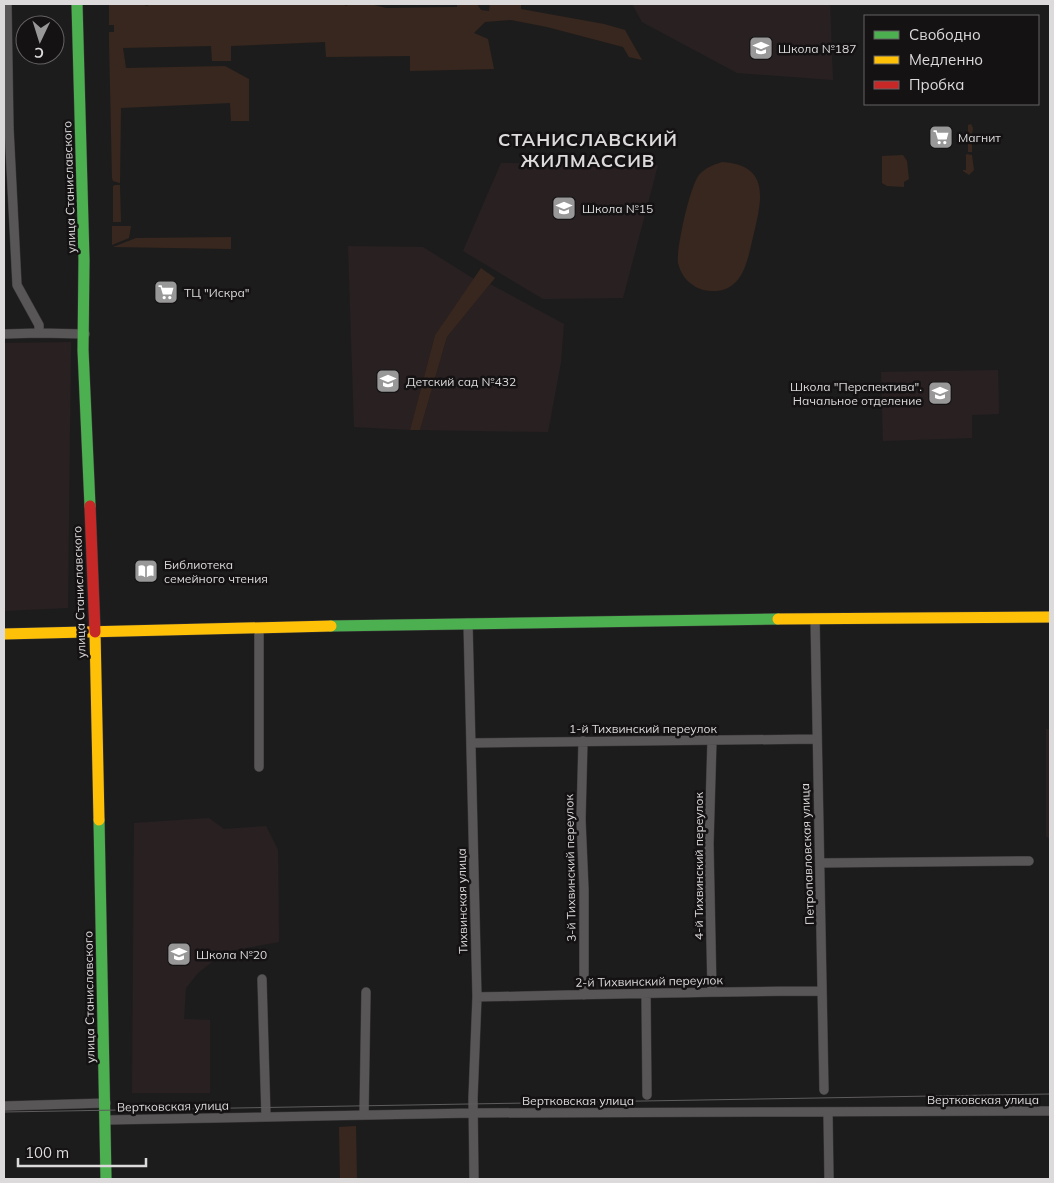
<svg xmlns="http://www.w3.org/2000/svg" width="1054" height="1183" font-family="Mulish,sans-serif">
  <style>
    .built { fill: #292022 }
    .green { fill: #38271e }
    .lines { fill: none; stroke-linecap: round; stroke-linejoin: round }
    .street-casing { stroke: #3a3838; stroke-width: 10 }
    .fast-casing { stroke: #3a3838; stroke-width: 12 }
    .slow-casing { stroke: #3a3838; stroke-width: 12 }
    .jam-casing { stroke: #3a3838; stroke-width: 12 }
    .street { stroke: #585657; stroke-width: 9 }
    .fast { stroke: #4caf50; stroke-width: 11 }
    .slow { stroke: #ffc107; stroke-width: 11 }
    .jam { stroke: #c62828; stroke-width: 11 }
    .tram { stroke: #5e5c5d; stroke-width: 1 }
    .labels { text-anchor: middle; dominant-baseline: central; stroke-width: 5; stroke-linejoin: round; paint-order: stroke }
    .poi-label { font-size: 12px; fill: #dcdada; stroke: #151213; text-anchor: start }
    .street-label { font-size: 12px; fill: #dcdada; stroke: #151213 }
    .district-label { font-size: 18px; font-weight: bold; letter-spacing: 1px; fill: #dcdada; stroke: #151213 }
  </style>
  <rect width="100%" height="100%" fill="#1d1c1c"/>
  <!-- built -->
  <path class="built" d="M 632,4 L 830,4 L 833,80 L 737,73 L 642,22 Z
    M 501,163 L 658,165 L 623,298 L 543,299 L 463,251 Z
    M 348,246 L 423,247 L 474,279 L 435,335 L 410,430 L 354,427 Z
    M 490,284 L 564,324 L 561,362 L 548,432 L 420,430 L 447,337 Z
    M 71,342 L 68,608 L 4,611 L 4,343 Z
    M 998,370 L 999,414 L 972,415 L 972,438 L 883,441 L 881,372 Z
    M 1046,729 L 1050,729 L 1050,840 L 1046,836 Z
    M 209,818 L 224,829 L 266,826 L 278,850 L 279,942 L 230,951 L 218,957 L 198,973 L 186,988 L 184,1019 L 210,1020 L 210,1093 L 132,1093 L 134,823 Z"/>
  <!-- green -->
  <path class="green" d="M 109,4 L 139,4 L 148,6 L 148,4 L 343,4 L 346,6 L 350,4 L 370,4 L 386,8 L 457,7 L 457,4 L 477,4 L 481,10 L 489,11 L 490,4 L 521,4 L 521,9 L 604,24 L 625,30 L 642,60 L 629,57 L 623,47 L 547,27 L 511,20 L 485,22 L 474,33 L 488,39 L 494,69 L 410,71 L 410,56 L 326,57 L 325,42 L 231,46 L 231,61 L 212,61 L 211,46 L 123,48 L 126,68 L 225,66 L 249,79 L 249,121 L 231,121 L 230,103 L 121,108 L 120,183 L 113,181 L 112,178 L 109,41 L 109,32 L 114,32 L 114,25 L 109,25 Z
    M 971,124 L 973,128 L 972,134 L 972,152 L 968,152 L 968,125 Z
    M 966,154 L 972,155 L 974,170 L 969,175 L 963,171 L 963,170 L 966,170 Z
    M 903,155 L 907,161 L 909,179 L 904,182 L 904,187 L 887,186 L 882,183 L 882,156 Z
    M 722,162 C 770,165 762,199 754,233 C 748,256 745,290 715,291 C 707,291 699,290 693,285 C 686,281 680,272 678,263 C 676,249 690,186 699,175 C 705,168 713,165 722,162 Z
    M 115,185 L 120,185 L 121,222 L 113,222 L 113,186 Z
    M 112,226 L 131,226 L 129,238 L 112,245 Z
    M 231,237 L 231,249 L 113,247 L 136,238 Z
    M 481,268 L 495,278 L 447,337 L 420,430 L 410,430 L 435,335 Z
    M 356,1126 L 357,1179 L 340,1179 L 339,1127 Z"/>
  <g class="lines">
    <!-- street casing -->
    <g class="street-casing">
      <path id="street" d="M 7,4 L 9,128 L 17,285 L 39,325 L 39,333
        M 4,334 L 39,333 L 85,334
        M 815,618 L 824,1090
        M 468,623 L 477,997 L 473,1098 L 474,1179
        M 259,628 L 259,767
        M 712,740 L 709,844 L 712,991
        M 583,741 L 581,820 L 584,889 L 584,995
        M 471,743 L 816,739
        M 820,863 L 1029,861
        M 262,979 L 266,1117
        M 646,994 L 647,1095
        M 477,997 C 592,995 707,991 822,991
        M 4,1106 L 106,1103
        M 828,1113 L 829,1179
        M 364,1115 L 366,992
        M 106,1120 L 473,1113 L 1050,1111"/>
    </g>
    <!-- fast casing -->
    <g class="fast-casing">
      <path id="fast" d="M 77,4 L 84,260 L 83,350 L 90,506
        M 331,626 L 778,619
        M 99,820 L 106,1179"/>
    </g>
    <!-- slow casing -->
    <g class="slow-casing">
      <path id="slow" d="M 778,619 L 1050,617
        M 95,632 L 99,820
        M 4,634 L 331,626"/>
    </g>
    <!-- jam casing -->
    <g class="jam-casing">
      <path id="jam" d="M 90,506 L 95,632"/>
    </g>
    <!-- street -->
    <use href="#street" class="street"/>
    <!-- fast -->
    <use href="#fast" class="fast"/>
    <!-- slow -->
    <use href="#slow" class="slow"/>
    <!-- jam -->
    <use href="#jam" class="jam"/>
    <!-- tram -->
    <path class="tram" d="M 4,1112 L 1050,1094"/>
  </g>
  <!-- icons -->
  <defs>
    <g id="school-square" transform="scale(1.25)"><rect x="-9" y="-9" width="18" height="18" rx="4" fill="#999898" stroke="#151213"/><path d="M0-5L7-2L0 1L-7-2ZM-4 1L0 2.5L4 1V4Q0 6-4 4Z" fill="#fff"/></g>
    <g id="supermarket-square" transform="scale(1.25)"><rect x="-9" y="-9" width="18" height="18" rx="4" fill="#999898" stroke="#151213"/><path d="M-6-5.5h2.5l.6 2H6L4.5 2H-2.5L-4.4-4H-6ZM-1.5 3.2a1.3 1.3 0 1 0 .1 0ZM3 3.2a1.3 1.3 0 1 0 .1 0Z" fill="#fff"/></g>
    <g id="library-square" transform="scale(1.25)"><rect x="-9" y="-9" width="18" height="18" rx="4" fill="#999898" stroke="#151213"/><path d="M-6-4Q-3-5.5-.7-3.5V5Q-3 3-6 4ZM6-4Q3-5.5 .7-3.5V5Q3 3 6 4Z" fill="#fff"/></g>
  </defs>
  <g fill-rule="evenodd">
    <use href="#school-square" x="761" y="48"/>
    <use href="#supermarket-square" x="941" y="137"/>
    <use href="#school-square" x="564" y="208"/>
    <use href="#supermarket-square" x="166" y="292"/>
    <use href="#school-square" x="388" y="381"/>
    <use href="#school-square" x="940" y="393"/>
    <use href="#library-square" x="146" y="571"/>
    <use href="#school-square" x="179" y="954"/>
  </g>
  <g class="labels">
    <!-- poi labels -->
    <g class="poi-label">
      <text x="778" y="48">Школа №187</text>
      <text x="958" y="137">Магнит</text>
      <text x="582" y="208">Школа №15</text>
      <text x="184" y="292">ТЦ "Искра"</text>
      <text x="406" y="381">Детский сад №432</text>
      <text x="922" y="386" text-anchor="end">Школа "Перспектива".<tspan x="922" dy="14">Начальное отделение</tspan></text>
      <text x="164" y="564">Библиотека<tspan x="164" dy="14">семейного чтения</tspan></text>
      <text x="196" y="954">Школа №20</text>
    </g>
    <!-- street labels -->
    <g class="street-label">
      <text transform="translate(69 187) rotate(-92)">улица Станиславского</text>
      <text transform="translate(79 592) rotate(-92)">улица Станиславского</text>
      <text x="643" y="728">1-й Тихвинский переулок</text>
      <text transform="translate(807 854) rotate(-92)">Петропавловская улица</text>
      <text transform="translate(698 866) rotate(-90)">4-й Тихвинский переулок</text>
      <text transform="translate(570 868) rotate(-91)">3-й Тихвинский переулок</text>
      <text transform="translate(462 901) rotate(-91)">Тихвинская улица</text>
      <text transform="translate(649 981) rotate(-1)">2-й Тихвинский переулок</text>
      <text transform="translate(89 997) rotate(-91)">улица Станиславского</text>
      <text x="983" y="1099">Вертковская улица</text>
      <text x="578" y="1100">Вертковская улица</text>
      <text transform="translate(173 1106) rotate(-1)">Вертковская улица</text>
    </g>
    <!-- district labels -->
    <g class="district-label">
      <text x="588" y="139">СТАНИСЛАВСКИЙ<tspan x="588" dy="21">ЖИЛМАССИВ</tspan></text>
    </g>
  </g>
  <!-- border -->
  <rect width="1054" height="1183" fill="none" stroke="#dcdada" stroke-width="10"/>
  <!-- legend -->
  <rect x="864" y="15" width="175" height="90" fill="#151213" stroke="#656263"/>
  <rect x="874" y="31" width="25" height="8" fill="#4caf50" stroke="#656263"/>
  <text x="909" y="40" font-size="15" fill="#dcdada">Свободно</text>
  <rect x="874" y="56" width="25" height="8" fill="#ffc107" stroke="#656263"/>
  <text x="909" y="65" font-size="15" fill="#dcdada">Медленно</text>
  <rect x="874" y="81" width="25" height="8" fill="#c62828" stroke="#656263"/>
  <text x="909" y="90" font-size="15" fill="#dcdada">Пробка</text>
  <!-- north arrow -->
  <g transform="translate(40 40) rotate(184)"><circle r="24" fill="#151213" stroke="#656263"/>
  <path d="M0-4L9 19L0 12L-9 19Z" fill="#999898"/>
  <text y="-8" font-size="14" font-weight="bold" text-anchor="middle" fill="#dcdada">С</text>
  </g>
  <!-- scale -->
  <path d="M18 1158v8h128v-8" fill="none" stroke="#dcdada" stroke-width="2.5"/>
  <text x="25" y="1158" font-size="15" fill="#dcdada" stroke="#151213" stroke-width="4" paint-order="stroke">100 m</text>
</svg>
